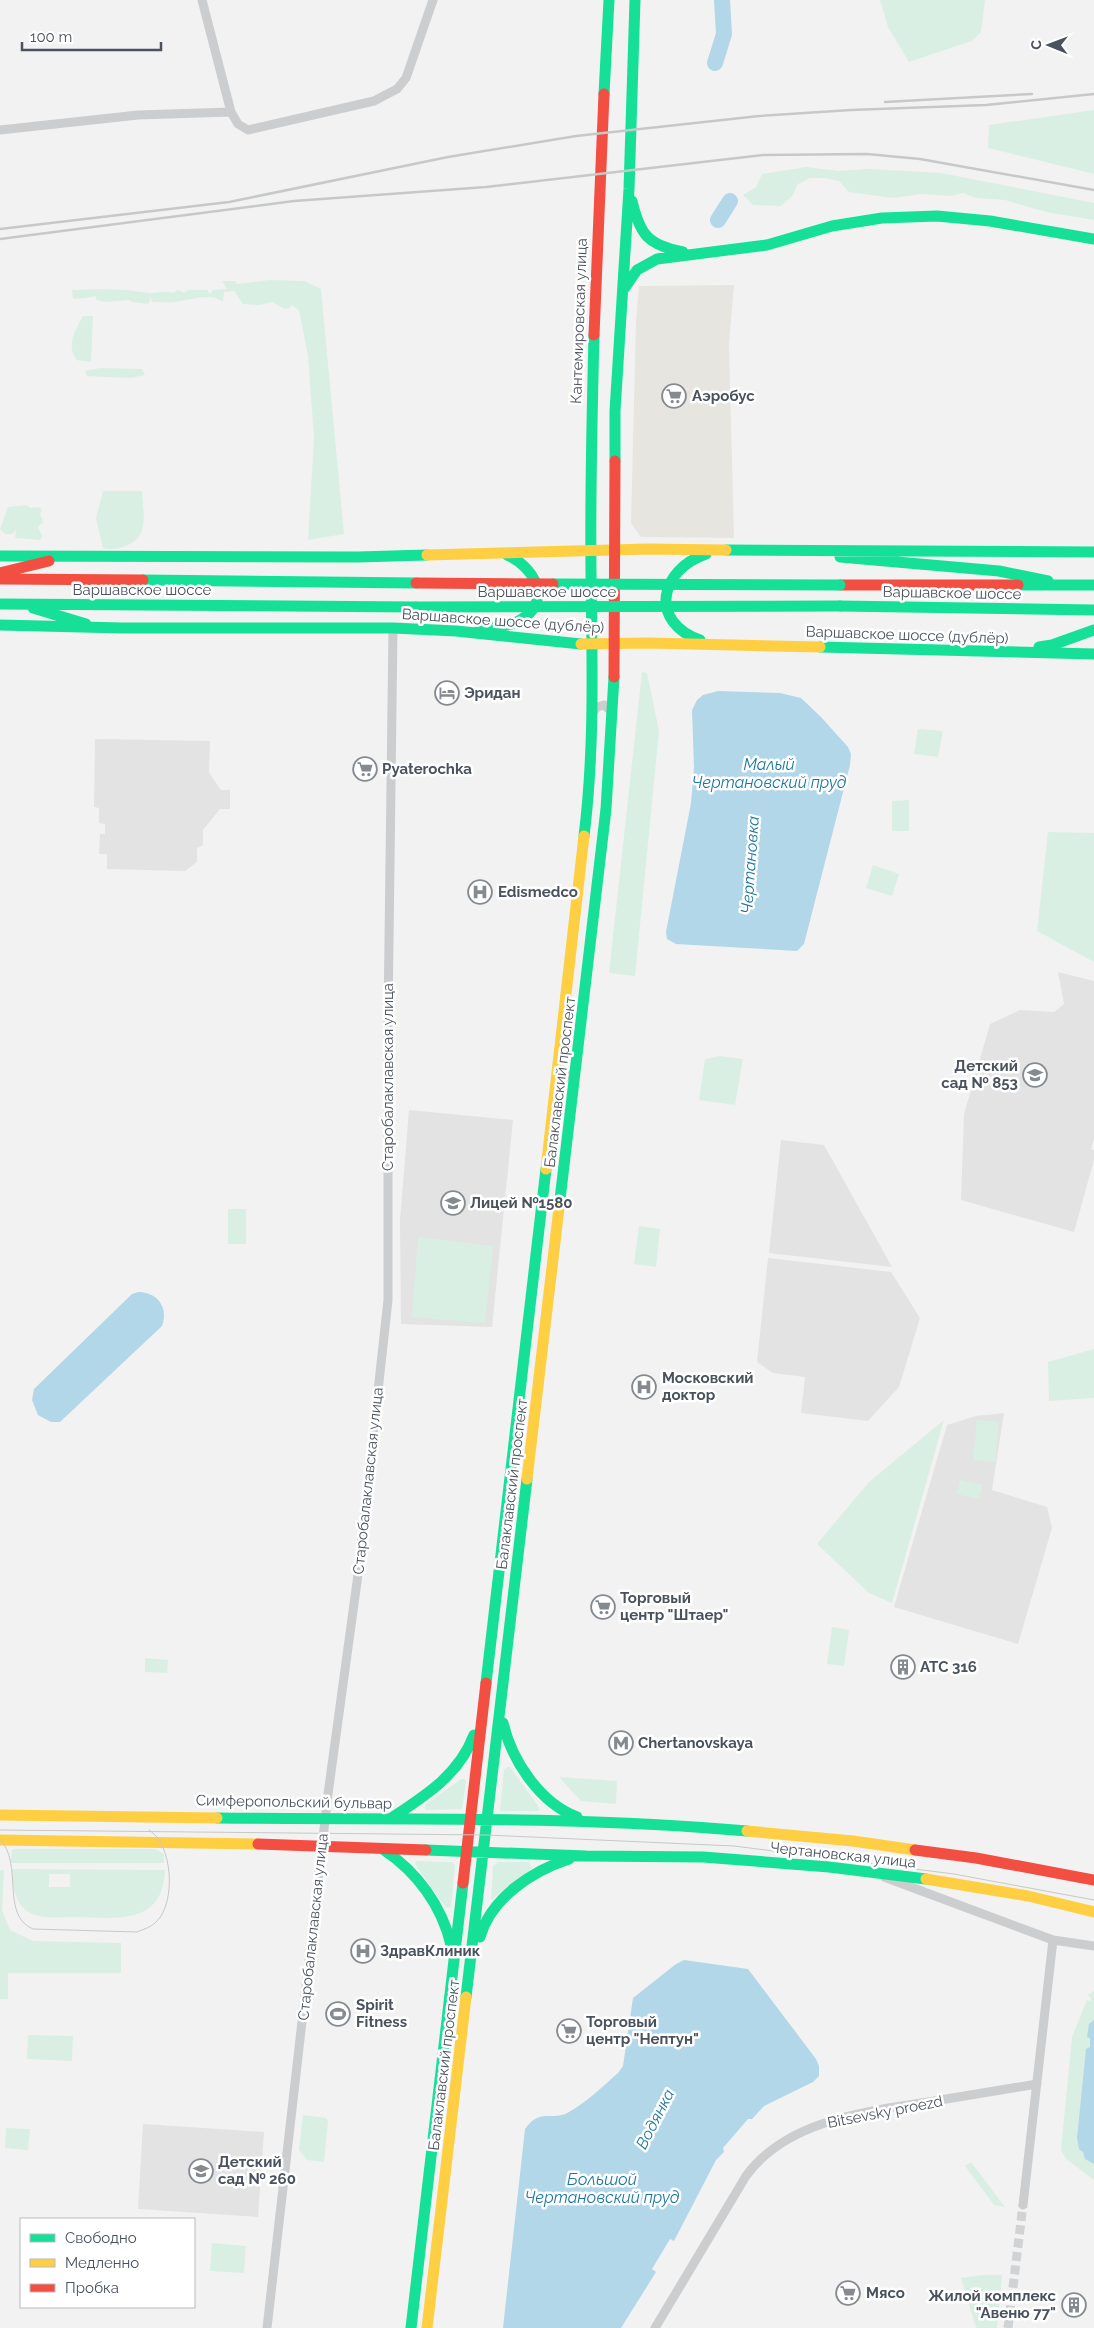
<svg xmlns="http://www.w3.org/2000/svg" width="1094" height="2328" font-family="Raleway,sans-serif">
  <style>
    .commercial { fill: #e6e5e0 }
    .education { fill: #e4e3e3 }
    .green { fill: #d9efe4; fill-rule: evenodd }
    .water { fill: #b2d7e8 }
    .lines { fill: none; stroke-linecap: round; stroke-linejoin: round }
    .river { stroke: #b2d7e8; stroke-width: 16 }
    .street-tunnel { stroke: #d0d2d4; stroke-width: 9; stroke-dasharray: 9 4.5; stroke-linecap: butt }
    .street { stroke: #cccdcf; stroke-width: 9 }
    .fast { stroke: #16e098; stroke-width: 11 }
    .slow { stroke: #ffcf43; stroke-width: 11 }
    .jam { stroke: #f24e42; stroke-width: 11 }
    .tram { stroke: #c7c8c9; stroke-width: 1 }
    .rail { stroke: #c7c8c9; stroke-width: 2.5 }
    .fast-bridge { stroke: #16e098; stroke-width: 11 }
    .jam-bridge { stroke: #f24e42; stroke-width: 11 }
    .labels { text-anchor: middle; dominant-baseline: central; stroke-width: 5; stroke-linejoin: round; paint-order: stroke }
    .street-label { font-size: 15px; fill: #4a525d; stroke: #fff }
    .poi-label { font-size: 15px; font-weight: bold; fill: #4a525d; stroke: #fff; text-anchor: start }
    .water-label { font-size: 16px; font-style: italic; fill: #1b769f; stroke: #fff }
  </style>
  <rect width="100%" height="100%" fill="#f2f2f2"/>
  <!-- commercial -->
  <path class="commercial" d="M 734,285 L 729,344 L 734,538 L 641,537 L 631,523 L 636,322 L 639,286 Z"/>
  <!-- education -->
  <path class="education" d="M 95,739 L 210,741 L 209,773 L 221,790 L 230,790 L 230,809 L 220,809 L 203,830 L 203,845 L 197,848 L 197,862 L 185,871 L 107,869 L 107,854 L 99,854 L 100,834 L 105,834 L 105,824 L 99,823 L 99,808 L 94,807 Z
    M 1058,972 L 1094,981 L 1094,1139 L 1091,1149 L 1094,1150 L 1094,1160 L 1074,1232 L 961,1200 L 964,1114 L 990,1024 L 1020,1010 L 1054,1012 L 1064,1004 Z
    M 409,1110 L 513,1120 L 492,1327 L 401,1324 L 400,1220 Z
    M 781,1140 L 824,1145 L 892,1267 L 769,1253 Z
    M 768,1258 L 891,1272 L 920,1318 L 899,1387 L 868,1421 L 801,1413 L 805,1377 L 773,1373 L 757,1362 Z
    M 1004,1413 L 992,1490 L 1047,1507 L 1052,1528 L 1018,1644 L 894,1607 L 947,1425 L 976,1416 Z
    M 143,2124 L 264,2132 L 258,2217 L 138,2209 Z"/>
  <!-- green -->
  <path class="green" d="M 880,0 L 985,0 L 981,32 L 972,41 L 909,62 L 888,27 Z
    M 1094,110 L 1094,174 L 988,148 L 989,125 Z
    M 806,167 L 839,171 L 869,169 L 941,173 L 1094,203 L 1094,220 L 1046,212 L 1005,200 L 976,198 L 963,193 L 950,196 L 921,194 L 893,198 L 849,192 L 839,181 L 825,178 L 810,178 L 798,184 L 792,196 L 781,206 L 753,205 L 743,195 L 756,187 L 762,174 Z
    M 269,280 L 304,281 L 321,289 L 344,534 L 308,540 L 314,438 L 308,356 L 299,310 L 291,305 L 290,308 L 285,309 L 272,302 L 259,305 L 243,304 L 234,291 L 224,292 L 223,301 C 220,301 218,299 216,298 C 204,295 187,300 176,302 C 169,303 159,302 152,302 L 150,296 L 150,302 L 147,304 L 132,302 L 129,300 L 106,302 L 97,300 L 95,296 C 92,297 76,300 73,298 L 72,290 C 95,289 123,288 148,293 C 156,294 162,290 173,293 L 178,290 L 184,293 L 188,290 L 207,290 L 210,294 L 213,290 L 227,289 L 222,281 L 235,281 L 237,284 Z
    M 83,316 L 93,316 L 91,362 L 77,360 C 65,347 76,329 83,316 Z
    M 100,368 L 142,369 L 145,375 L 130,378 L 87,376 L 85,371 Z
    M 103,491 L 142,491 C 143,513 150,537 126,546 C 117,549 112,550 103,548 L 96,518 Z
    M 27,505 L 30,508 L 39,507 L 42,510 L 40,514 L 43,522 L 38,527 L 42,536 L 40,540 L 15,538 L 16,530 L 12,534 L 5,534 L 0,529 L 8,507 Z
    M 642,672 L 647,673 L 659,731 L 635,976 L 609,973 Z
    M 918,729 L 943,731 L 938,757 L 914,754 Z
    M 909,800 L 909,831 L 892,831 L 892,801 Z
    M 1048,832 L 1094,833 L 1094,962 L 1037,931 Z
    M 873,865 L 899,874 L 892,896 L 866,888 Z
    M 720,1056 L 743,1059 L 735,1105 L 699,1100 L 705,1059 Z
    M 228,1209 L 246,1209 L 246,1244 L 228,1244 Z
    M 639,1226 L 660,1229 L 656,1267 L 634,1264 Z
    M 418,1237 L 493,1246 L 485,1323 L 412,1317 Z
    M 1094,1349 L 1094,1398 L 1049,1401 L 1048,1362 Z
    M 944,1420 L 892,1603 L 869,1593 L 817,1544 L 869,1482 Z
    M 977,1420 L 999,1422 L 995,1462 L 973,1460 Z
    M 960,1480 L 982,1485 L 979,1499 L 957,1494 Z
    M 832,1627 L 849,1630 L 844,1666 L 827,1664 Z
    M 145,1658 L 168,1660 L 167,1673 L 145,1672 Z
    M 507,1767 L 510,1767 L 539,1807 L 539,1811 L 500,1811 L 504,1770 Z
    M 559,1777 L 617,1781 L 616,1804 L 581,1801 Z
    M 461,1779 L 465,1779 L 466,1782 L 462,1809 L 425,1810 L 425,1805 Z
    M 12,1849 L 155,1849 L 164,1854 L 164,1863 L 11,1863 Z
    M 416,1861 L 452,1862 L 455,1865 L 451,1907 L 446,1908 L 415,1864 Z
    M 498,1862 L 529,1862 L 532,1868 L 491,1900 L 493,1866 Z
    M 12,1869 L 165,1870 C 163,1926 116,1918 76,1917 C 61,1917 39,1920 27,1911 C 14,1901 12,1884 12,1869 ZM 49,1874 L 70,1874 L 70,1887 L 49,1887 Z
    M 0,1870 L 4,1870 L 2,1910 L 10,1930 L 33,1941 L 121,1943 L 121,1973 L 8,1973 L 8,1999 L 0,1999 Z
    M 1094,1991 L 1094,2180 L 1066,2159 L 1061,2150 L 1072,2037 L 1087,2000 L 1090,2001 L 1091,1998 L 1088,1995 Z
    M 28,2035 L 73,2036 L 72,2061 L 27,2059 Z
    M 303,2115 L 326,2118 L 328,2121 L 324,2162 L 307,2160 L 299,2150 Z
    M 6,2128 L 30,2129 L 28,2150 L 5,2148 Z
    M 971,2162 L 1005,2207 L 994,2205 L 965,2166 Z
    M 212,2243 L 246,2246 L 244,2273 L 210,2271 Z
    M 983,2275 L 1002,2275 L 997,2328 L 976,2328 L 961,2278 Z"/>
  <!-- water -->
  <path class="water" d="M 718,691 L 780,693 L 801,698 L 821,717 L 848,747 L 851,754 L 850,765 L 804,944 L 797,951 L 676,944 L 667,939 L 666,932 L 691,803 L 694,767 L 692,710 L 697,700 L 703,695 Z
    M 138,1292 C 157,1292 169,1307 162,1326 L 60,1422 L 51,1422 L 38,1415 L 32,1400 L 34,1389 L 132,1294 Z
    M 684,1960 L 748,1969 L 816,2059 L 819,2066 L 819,2076 L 813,2082 L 764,2106 L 752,2119 L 748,2119 L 723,2148 L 724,2152 L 716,2160 L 674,2241 L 670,2239 L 652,2269 L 656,2272 L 621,2328 L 503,2328 L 525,2129 C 540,2107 553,2122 569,2112 C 587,2102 603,2086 618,2073 L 623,2066 L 633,1998 L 676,1964 Z
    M 1094,2020 L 1094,2164 L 1085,2159 L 1083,2152 L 1079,2149 L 1077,2138 L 1086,2049 L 1090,2047 L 1090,2038 L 1087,2037 L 1089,2024 Z"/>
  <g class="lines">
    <!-- river -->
    <path class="river" d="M 715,63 L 724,34 L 722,0
      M 718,220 L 730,201"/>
    <!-- street-tunnel -->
    <path class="street-tunnel" d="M 1008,2328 L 1023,2205"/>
    <!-- street -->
    <path class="street" d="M 202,0 L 231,112 L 238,124 L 248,130 L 374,101 L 397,89 L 406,78 L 433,0
      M 0,130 L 138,115 L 231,112
      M 591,715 L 597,707 L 604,705 L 611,711 L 612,715
      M 558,1065 L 559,1071 L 566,1077 L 574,1073 L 576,1069
      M 884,1877 L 1053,1940 L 1094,1946
      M 1023,2205 L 1053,1940
      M 267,2328 L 328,1794 L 357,1582 L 388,1300 L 388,1019 L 393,628
      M 655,2328 L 746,2176 C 787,2120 864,2112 928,2102 C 964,2096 1001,2090 1037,2084"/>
    <!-- fast -->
    <path class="fast" d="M 604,94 L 609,0
      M 632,201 C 640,235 648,245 683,252
      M 624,289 L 637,270 L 657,259 L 767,245 L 832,226 L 882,218 L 937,216 L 990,221 L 1094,239
      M 615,461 L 615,411 L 629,189 L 635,0
      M 726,550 L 1094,552
      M 0,556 L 358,557 L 427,555
      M 840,557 L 999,571 L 1048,581
      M 143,580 L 416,583
      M 1018,585 L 1094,585
      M 0,604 L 416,607
      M 840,606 L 1094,610
      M 33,608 L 86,624
      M 0,625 L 122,628 L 393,628 L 456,631 L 581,644
      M 480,628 C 494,627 510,627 522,619 C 553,599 533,566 507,555
      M 700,640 C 649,622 659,570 706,554
      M 820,647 L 1094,654
      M 1039,647 L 1052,645 L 1094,630
      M 584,836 C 595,748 592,659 591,571 C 590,492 592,414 594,335
      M 559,1208 L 606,809 L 614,677
      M 486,1683 L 546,1169
      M 503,1723 C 512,1761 540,1803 577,1817
      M 217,1818 C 394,1820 571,1815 747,1831
      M 390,1819 C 425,1796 459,1775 474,1735
      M 384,1850 C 417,1872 442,1906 451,1945
      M 426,1850 L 586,1856 L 703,1857 L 829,1867 L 926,1879
      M 480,1937 C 491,1898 532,1871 569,1859
      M 466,1997 L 527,1479
      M 411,2328 L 463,1883"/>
    <!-- slow -->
    <path class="slow" d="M 427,555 L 648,549 L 726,550
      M 581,644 L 648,643 L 820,647
      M 546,1169 L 584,836
      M 527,1479 L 559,1208
      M 0,1815 L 217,1818
      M 747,1831 L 853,1841 L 915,1850
      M 0,1840 L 258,1844
      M 926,1879 L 1028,1896 L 1094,1912
      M 427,2328 L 466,1997"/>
    <!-- jam -->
    <path class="jam" d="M 594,335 L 604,94
      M 0,573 L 49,561
      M 0,579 L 143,580
      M 840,585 L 1018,585
      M 614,677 L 615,461
      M 258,1844 L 426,1850
      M 915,1850 L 976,1858 L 1094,1880
      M 463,1883 L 486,1683"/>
    <!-- tram -->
    <path class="tram" d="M 0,1830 L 486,1835 L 734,1846 L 954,1874 L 1094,1900
      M 0,1839 C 24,1865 0,1915 33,1929 L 137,1932 C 144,1929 152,1927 157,1921 C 176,1902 173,1844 149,1830"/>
    <!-- rail -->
    <path class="rail" d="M 885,102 L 1032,94
      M 0,229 L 229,202 L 448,157 L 576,136 L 759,116 L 851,110 L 986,105 L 1094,94
      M 0,239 L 294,201 L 486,187 L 763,155 L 867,154 L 920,159 L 1094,190"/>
    <!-- fast-bridge -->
    <path class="fast-bridge" d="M 553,584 L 840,585
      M 416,607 L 840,606"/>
    <!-- jam-bridge -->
    <path class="jam-bridge" d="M 416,583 L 553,584"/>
  </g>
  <!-- icons -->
  <defs>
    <g id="supermarket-ring" transform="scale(1.25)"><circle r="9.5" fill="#fff" stroke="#858a91" stroke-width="1.5"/><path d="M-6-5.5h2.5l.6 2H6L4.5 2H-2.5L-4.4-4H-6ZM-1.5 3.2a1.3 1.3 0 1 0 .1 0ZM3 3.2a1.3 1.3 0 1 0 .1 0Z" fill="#858a91"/></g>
    <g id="hotel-ring" transform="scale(1.25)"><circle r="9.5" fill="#fff" stroke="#858a91" stroke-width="1.5"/><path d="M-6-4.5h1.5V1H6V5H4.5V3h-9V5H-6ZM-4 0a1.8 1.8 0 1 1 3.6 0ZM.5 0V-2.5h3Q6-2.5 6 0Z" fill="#858a91"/></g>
    <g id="hospital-ring" transform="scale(1.25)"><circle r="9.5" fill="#fff" stroke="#858a91" stroke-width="1.5"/><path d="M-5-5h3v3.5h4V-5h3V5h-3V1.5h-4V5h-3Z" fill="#858a91"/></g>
    <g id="school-ring" transform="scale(1.25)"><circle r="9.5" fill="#fff" stroke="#858a91" stroke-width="1.5"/><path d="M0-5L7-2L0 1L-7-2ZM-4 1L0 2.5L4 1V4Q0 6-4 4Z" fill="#858a91"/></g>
    <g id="building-ring" transform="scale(1.25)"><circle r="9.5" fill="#fff" stroke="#858a91" stroke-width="1.5"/><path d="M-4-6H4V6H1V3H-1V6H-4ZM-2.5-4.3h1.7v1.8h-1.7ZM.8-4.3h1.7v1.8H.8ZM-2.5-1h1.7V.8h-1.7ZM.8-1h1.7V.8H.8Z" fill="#858a91"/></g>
    <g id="metro-ring" transform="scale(1.25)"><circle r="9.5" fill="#fff" stroke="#858a91" stroke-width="1.5"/><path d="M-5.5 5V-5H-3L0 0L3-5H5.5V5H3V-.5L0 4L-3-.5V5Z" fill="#858a91"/></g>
    <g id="stadium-ring" transform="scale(1.25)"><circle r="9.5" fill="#fff" stroke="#858a91" stroke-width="1.5"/><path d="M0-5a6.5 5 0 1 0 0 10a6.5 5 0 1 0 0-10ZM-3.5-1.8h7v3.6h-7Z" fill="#858a91"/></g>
  </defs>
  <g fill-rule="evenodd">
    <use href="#supermarket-ring" x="674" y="396"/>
    <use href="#hotel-ring" x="447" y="693"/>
    <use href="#supermarket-ring" x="365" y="769"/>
    <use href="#hospital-ring" x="480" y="892"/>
    <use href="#school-ring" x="1035" y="1075"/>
    <use href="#school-ring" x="453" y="1203"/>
    <use href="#hospital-ring" x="644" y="1387"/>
    <use href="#supermarket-ring" x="603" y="1607"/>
    <use href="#building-ring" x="903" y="1667"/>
    <use href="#metro-ring" x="621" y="1743"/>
    <use href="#hospital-ring" x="363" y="1951"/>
    <use href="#stadium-ring" x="338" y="2014"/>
    <use href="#supermarket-ring" x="569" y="2031"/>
    <use href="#school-ring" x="201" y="2171"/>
    <use href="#supermarket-ring" x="848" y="2293"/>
    <use href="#building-ring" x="1074" y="2305"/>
  </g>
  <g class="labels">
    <!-- street labels -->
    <g class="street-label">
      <text transform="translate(579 321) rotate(-88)">Кантемировская улица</text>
      <text x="142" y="590">Варшавское шоссе</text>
      <text x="547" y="592">Варшавское шоссе</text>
      <text transform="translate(952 593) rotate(1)">Варшавское шоссе</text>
      <text transform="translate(503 621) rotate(4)">Варшавское шоссе (дублёр)</text>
      <text transform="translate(907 635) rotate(2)">Варшавское шоссе (дублёр)</text>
      <text transform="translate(388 1077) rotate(-90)">Старобалаклавская улица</text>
      <text transform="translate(560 1082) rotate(-83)">Балаклавский проспект</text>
      <text transform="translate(368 1481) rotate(-84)">Старобалаклавская улица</text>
      <text transform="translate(512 1484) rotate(-83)">Балаклавский проспект</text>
      <text transform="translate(294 1802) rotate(1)">Симферопольский бульвар</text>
      <text transform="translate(843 1855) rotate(6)">Чертановская улица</text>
      <text transform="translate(313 1927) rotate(-84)">Старобалаклавская улица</text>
      <text transform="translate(444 2065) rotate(-83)">Балаклавский проспект</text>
      <text transform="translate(885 2112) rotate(-11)">Bitsevsky proezd</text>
    </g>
    <!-- poi labels -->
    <g class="poi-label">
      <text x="692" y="396">Аэробус</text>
      <text x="464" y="693">Эридан</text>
      <text x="382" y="769">Pyaterochka</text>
      <text x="498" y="892">Edismedco</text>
      <text x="1018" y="1066" text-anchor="end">Детский<tspan x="1018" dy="17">сад № 853</tspan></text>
      <text x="470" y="1203">Лицей №1580</text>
      <text x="662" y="1378">Московский<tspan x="662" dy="17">доктор</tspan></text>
      <text x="620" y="1598">Торговый<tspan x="620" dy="17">центр "Штаер"</tspan></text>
      <text x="920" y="1667">АТС 316</text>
      <text x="638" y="1743">Chertanovskaya</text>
      <text x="380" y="1951">ЗдравКлиник</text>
      <text x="356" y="2005">Spirit<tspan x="356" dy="17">Fitness</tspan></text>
      <text x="586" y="2022">Торговый<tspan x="586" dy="17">центр "Нептун"</tspan></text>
      <text x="218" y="2162">Детский<tspan x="218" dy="17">сад № 260</tspan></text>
      <text x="866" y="2293">Мясо</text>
      <text x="1056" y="2296" text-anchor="end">Жилой комплекс<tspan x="1056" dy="17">"Авеню 77"</tspan></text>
    </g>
    <!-- water labels -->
    <g class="water-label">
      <text x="769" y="764">Малый<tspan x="769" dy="18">Чертановский пруд</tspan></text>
      <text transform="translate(750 865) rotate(-86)">Чертановка</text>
      <text transform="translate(655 2119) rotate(-63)">Водянка</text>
      <text x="602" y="2179">Большой<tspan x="602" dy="18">Чертановский пруд</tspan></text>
    </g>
  </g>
  <!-- legend -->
  <rect x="20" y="2218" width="175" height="90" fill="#ffffff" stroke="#b7babe"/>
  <rect x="30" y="2234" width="25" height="8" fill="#16e098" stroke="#b7babe"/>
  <text x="65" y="2243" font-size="15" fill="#4a525d">Свободно</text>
  <rect x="30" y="2259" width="25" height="8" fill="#ffcf43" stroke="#b7babe"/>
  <text x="65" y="2268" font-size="15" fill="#4a525d">Медленно</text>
  <rect x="30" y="2284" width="25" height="8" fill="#f24e42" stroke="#b7babe"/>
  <text x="65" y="2293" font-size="15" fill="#4a525d">Пробка</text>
  <!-- north arrow -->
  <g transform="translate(1049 45) rotate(271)" stroke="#ffffff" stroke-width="4" paint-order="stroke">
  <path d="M0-4L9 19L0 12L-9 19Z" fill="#4a525d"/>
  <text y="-8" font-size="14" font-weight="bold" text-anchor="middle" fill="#4a525d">С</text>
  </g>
  <!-- scale -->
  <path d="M22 42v8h139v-8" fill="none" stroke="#4a525d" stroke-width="2.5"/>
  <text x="30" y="42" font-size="15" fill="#4a525d" stroke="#ffffff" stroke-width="4" paint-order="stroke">100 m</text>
</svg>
